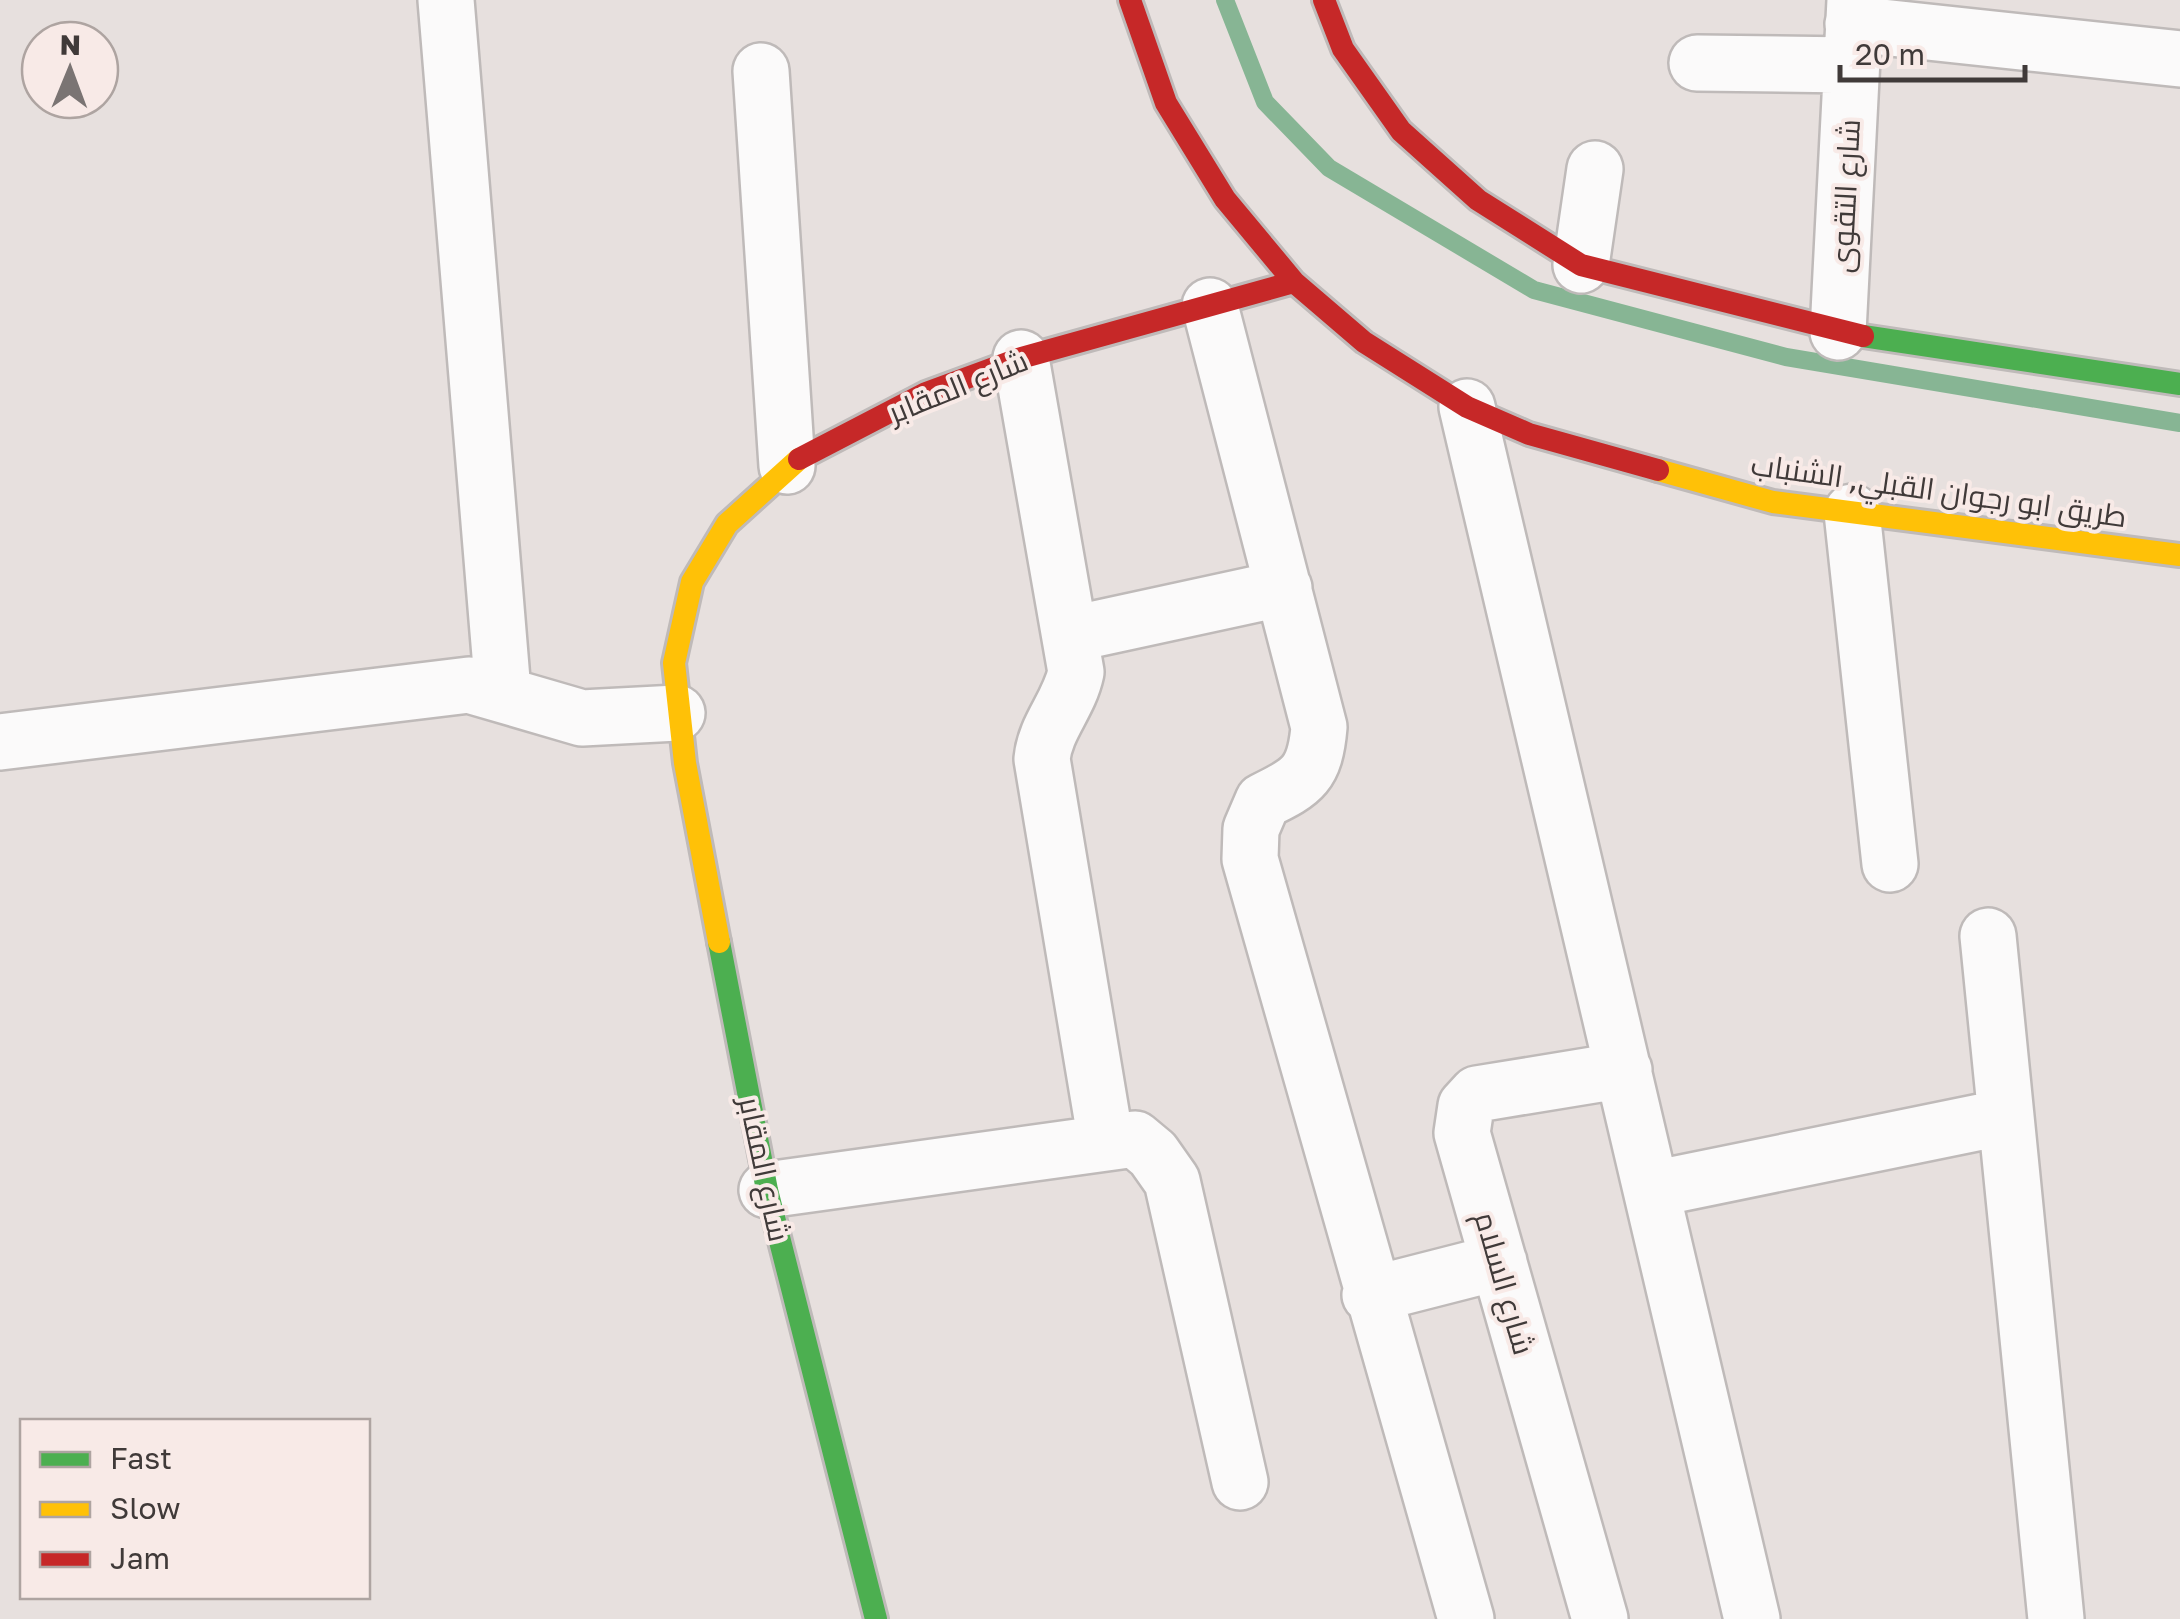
<svg xmlns="http://www.w3.org/2000/svg" width="2180" height="1619" font-family="'Golos Text',Cairo,sans-serif">
  <style>
    .lines { fill: none; stroke-linecap: round; stroke-linejoin: round }
    .stream { stroke: #87b594; stroke-width: 18 }
    .street-casing { stroke: #bfbab9; stroke-width: 60 }
    .fast-casing { stroke: #bfbab9; stroke-width: 28 }
    .slow-casing { stroke: #bfbab9; stroke-width: 28 }
    .jam-casing { stroke: #bfbab9; stroke-width: 28 }
    .street { stroke: #fbfafa; stroke-width: 55 }
    .fast { stroke: #4caf50; stroke-width: 22 }
    .slow { stroke: #ffc107; stroke-width: 22 }
    .jam { stroke: #c62828; stroke-width: 22 }
    .labels { text-anchor: middle; dominant-baseline: central; stroke-width: 8; stroke-linejoin: round; paint-order: stroke }
    .street-label { font-size: 30px; fill: #403a39; stroke: #f8eae7 }
  </style>
  <rect width="100%" height="100%" fill="#e7e0de"/>
  <g class="lines">
    <!-- stream -->
    <path class="stream" d="M 1225,0 L 1265,102 L 1329,168 L 1534,290 L 1786,357 L 2180,423"/>
    <!-- street casing -->
    <g class="street-casing">
      <path id="street" d="M 446,0 L 503,692
        M 1853,24 L 2180,59
        M 1697,63 L 1852,65
        M 761,71 L 787,466
        M 1581,265 L 1595,169
        M 1210,306 L 1319,727 C 1315,774 1303,782 1263,801 L 1251,829 L 1250,859 L 1466,1619
        M 1838,332 L 1855,0
        M 1021,358 L 1076,672 C 1069,705 1045,727 1042,759 L 1106,1142
        M 1467,407 L 1752,1619
        M 1852,512 L 1890,864
        M 1072,634 L 1284,588
        M 0,742 L 469,685 L 582,718 L 677,713
        M 1988,936 L 2056,1619
        M 1653,1189 L 2005,1117
        M 767,1190 L 1135,1139 L 1153,1154 L 1172,1181 L 1240,1482
        M 1370,1295 L 1499,1262
        M 1600,1619 L 1462,1133 L 1466,1106 L 1477,1094 L 1624,1070"/>
    </g>
    <!-- fast casing -->
    <g class="fast-casing">
      <path id="fast" d="M 1863,336 L 2180,384
        M 719,942 L 767,1190 L 876,1619"/>
    </g>
    <!-- slow casing -->
    <g class="slow-casing">
      <path id="slow" d="M 1658,470 L 1773,502 L 2180,555
        M 719,942 L 685,763 L 674,663 L 692,582 L 727,524 L 799,459"/>
    </g>
    <!-- jam casing -->
    <g class="jam-casing">
      <path id="jam" d="M 1130,0 L 1166,103 L 1225,199 L 1294,282 L 1364,342 L 1467,407 L 1529,434 L 1658,470
        M 1324,0 L 1343,49 L 1401,131 L 1478,200 L 1581,265 L 1863,336
        M 799,459 L 926,393 L 1021,358 L 1294,282"/>
    </g>
    <!-- street -->
    <use href="#street" class="street"/>
    <!-- fast -->
    <use href="#fast" class="fast"/>
    <!-- slow -->
    <use href="#slow" class="slow"/>
    <!-- jam -->
    <use href="#jam" class="jam"/>
  </g>
  <g class="labels">
    <!-- street labels -->
    <g class="street-label">
      <text transform="translate(1845 196) rotate(-87)">شارع التقوى</text>
      <text transform="translate(958 386) rotate(-22)">شارع المقابر</text>
      <text transform="translate(1939 490) rotate(8)">طريق ابو رجوان القبلي, الشنباب</text>
      <text transform="translate(765 1169) rotate(78)">شارع المقابر</text>
      <text transform="translate(1505 1283) rotate(74)">شارع السلام</text>
    </g>
  </g>
  <!-- legend -->
  <rect x="20" y="1419" width="350" height="180" fill="#f8eae7" stroke="#aea4a1" stroke-width="2.5"/>
  <rect x="40" y="1452" width="50" height="15" fill="#4caf50" stroke="#aea4a1" stroke-width="2.5"/>
  <text x="110" y="1469" font-size="30" fill="#403a39">Fast</text>
  <rect x="40" y="1502" width="50" height="15" fill="#ffc107" stroke="#aea4a1" stroke-width="2.5"/>
  <text x="110" y="1519" font-size="30" fill="#403a39">Slow</text>
  <rect x="40" y="1552" width="50" height="15" fill="#c62828" stroke="#aea4a1" stroke-width="2.5"/>
  <text x="110" y="1569" font-size="30" fill="#403a39">Jam</text>
  <!-- north arrow -->
  <g transform="translate(70 70) rotate(1)"><circle r="48" fill="#f8eae7" stroke="#aea4a1" stroke-width="2.5"/>
  <path d="M0-8L18 38L0 25L-18 38Z" fill="#7a7473"/>
  <text y="-15" font-size="28" font-weight="bold" text-anchor="middle" fill="#403a39">N</text>
  </g>
  <!-- scale -->
  <path d="M1840 65v15h185v-15" fill="none" stroke="#403a39" stroke-width="5"/>
  <text x="1855" y="65" font-size="30" fill="#403a39" stroke="#f8eae7" stroke-width="8" paint-order="stroke">20 m</text>
</svg>
